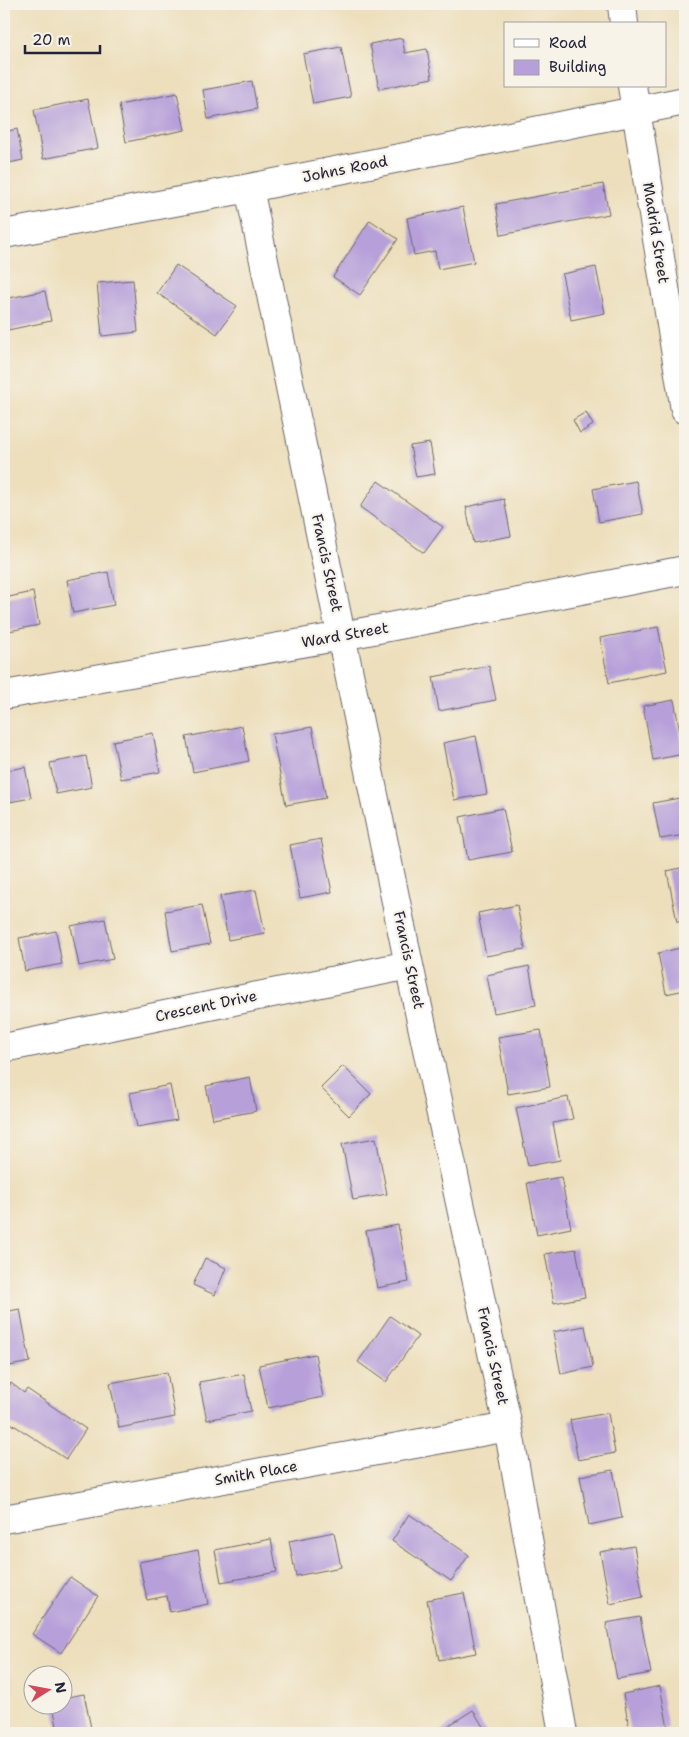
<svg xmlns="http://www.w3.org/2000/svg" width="689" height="1737" font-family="'Shantell Sans',sans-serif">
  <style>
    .building { fill: #b7a0da }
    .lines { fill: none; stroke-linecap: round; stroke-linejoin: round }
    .street-casing { stroke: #696468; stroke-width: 30 }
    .street { stroke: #fff; stroke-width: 28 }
    .labels { text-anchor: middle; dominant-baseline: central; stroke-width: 4.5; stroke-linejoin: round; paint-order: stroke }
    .street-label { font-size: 15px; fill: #22223b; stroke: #f7f3e8 }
  </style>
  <rect width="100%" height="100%" fill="#f7f3e8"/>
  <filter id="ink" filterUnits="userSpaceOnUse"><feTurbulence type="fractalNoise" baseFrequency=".02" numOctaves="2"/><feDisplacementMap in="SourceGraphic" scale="10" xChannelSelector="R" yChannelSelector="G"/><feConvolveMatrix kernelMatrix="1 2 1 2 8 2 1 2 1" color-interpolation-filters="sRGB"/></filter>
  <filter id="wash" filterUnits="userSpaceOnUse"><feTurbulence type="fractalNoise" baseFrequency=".0096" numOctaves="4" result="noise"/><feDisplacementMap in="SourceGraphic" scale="20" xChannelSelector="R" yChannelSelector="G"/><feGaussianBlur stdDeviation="1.12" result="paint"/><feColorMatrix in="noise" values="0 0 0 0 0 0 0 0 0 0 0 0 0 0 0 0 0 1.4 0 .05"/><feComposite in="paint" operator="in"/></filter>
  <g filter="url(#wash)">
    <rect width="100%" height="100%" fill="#eddfbc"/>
    <g id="blocks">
      <!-- building -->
      <path class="building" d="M 402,38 L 405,53 L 427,49 L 432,78 L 379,89 L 370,44 Z
        M 341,47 L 351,97 L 313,104 L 303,54 Z
        M 252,81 L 257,109 L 208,119 L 203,90 Z
        M 177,93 L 185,130 L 126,142 L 119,105 Z
        M 88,99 L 98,148 L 43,159 L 34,110 Z
        M 17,129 L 23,160 L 4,164 L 4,132 Z
        M 603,184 L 609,214 L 501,235 L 496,204 Z
        M 463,207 L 474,262 L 438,269 L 435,251 L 414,255 L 407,218 Z
        M 370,220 L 398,239 L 360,295 L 333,277 Z
        M 176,265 L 237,306 L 217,334 L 157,293 Z
        M 596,267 L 605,313 L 571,320 L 562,274 Z
        M 133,280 L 138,332 L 102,336 L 97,283 Z
        M 45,291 L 51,321 L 8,330 L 4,299 Z
        M 586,412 L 593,425 L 580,433 L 573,420 Z
        M 430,443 L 435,474 L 416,477 L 410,446 Z
        M 378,481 L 443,527 L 424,553 L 360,507 Z
        M 636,481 L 643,514 L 599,522 L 593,489 Z
        M 504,499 L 511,536 L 473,543 L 466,507 Z
        M 108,572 L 114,605 L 73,613 L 67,580 Z
        M 33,592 L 39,625 L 4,632 L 4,598 Z
        M 658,627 L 667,671 L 609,683 L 600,638 Z
        M 489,666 L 496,700 L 439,711 L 433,677 Z
        M 674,700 L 684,754 L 653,760 L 643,706 Z
        M 242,726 L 249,761 L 193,772 L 186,737 Z
        M 312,727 L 326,798 L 286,805 L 272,734 Z
        M 153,733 L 160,772 L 121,779 L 113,741 Z
        M 476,736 L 487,794 L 454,800 L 443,743 Z
        M 86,756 L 92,787 L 56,794 L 50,763 Z
        M 25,767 L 31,798 L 4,803 L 4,771 Z
        M 685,797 L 685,835 L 660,839 L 653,803 Z
        M 503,808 L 512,852 L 468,860 L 460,817 Z
        M 321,839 L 332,892 L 300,898 L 290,845 Z
        M 685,867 L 685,921 L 677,922 L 667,871 Z
        M 256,890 L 265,933 L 228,940 L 220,896 Z
        M 202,905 L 210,944 L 172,951 L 165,911 Z
        M 517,905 L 525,949 L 486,956 L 478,913 Z
        M 105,919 L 113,959 L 79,966 L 71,926 Z
        M 56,931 L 62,964 L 25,971 L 19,938 Z
        M 685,947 L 685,990 L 666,994 L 658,953 Z
        M 529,966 L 536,1005 L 494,1013 L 487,975 Z
        M 541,1030 L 550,1087 L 508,1094 L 498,1037 Z
        M 343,1066 L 371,1094 L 349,1116 L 321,1088 Z
        M 250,1077 L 256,1111 L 213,1119 L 206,1086 Z
        M 170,1085 L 177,1120 L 137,1127 L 130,1093 Z
        M 568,1097 L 573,1119 L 553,1123 L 560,1160 L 528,1166 L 516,1108 Z
        M 376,1138 L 387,1194 L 353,1200 L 342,1144 Z
        M 561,1177 L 571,1228 L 537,1235 L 527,1183 Z
        M 398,1225 L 409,1282 L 377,1288 L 366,1231 Z
        M 576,1249 L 585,1297 L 554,1303 L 545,1254 Z
        M 205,1258 L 226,1268 L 215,1295 L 193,1285 Z
        M 20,1309 L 30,1362 L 4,1367 L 4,1312 Z
        M 390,1316 L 418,1336 L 386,1382 L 358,1362 Z
        M 585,1326 L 593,1367 L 561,1374 L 553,1332 Z
        M 315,1354 L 323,1397 L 268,1408 L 259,1365 Z
        M 167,1372 L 175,1417 L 119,1428 L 110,1383 Z
        M 244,1374 L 251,1411 L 207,1420 L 199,1382 Z
        M 11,1383 L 24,1393 L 27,1389 L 86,1429 L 66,1459 L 9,1422 L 4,1430 L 4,1394 Z
        M 608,1413 L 615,1453 L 578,1460 L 570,1420 Z
        M 613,1470 L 622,1518 L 589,1525 L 580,1476 Z
        M 409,1514 L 469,1555 L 451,1581 L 392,1541 Z
        M 334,1532 L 341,1567 L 296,1576 L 289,1541 Z
        M 271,1539 L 277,1572 L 221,1582 L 215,1550 Z
        M 634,1546 L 643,1597 L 610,1604 L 600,1552 Z
        M 198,1550 L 208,1604 L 170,1612 L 167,1596 L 147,1600 L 139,1562 Z
        M 70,1577 L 98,1596 L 61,1653 L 32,1634 Z
        M 464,1593 L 476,1653 L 439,1660 L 427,1600 Z
        M 640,1617 L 651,1673 L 617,1679 L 606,1623 Z
        M 660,1686 L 668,1728 L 642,1733 L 630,1733 L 623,1694 Z
        M 84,1694 L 92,1733 L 58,1733 L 53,1704 L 62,1704 L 62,1698 Z
        M 473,1710 L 487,1733 L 437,1733 Z"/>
    </g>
  </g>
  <g filter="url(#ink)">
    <use href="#blocks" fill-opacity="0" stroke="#696468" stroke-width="1"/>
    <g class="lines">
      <!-- street casing -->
      <g class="street-casing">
        <path id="street" d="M 622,4 L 624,24
          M 632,86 L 685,410
          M 249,188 L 409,965 L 508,1427 L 563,1733
          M 4,234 L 249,188 L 685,101
          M 4,695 L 342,636 L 685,570
          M 4,1048 L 409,965
          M 4,1519 L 508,1427"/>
      </g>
      <!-- street -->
      <use href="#street" class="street"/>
    </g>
  </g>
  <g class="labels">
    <!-- street labels -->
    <g class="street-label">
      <text transform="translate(345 169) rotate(-11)">Johns Road</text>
      <text transform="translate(656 233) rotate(81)">Madrid Street</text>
      <text transform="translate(327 563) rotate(78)">Francis Street</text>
      <text transform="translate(345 635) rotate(-10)">Ward Street</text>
      <text transform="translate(409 960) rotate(78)">Francis Street</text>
      <text transform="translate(206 1006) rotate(-12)">Crescent Drive</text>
      <text transform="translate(493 1356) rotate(78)">Francis Street</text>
      <text transform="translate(256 1473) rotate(-10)">Smith Place</text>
    </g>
  </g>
  <!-- margin -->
  <rect width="689" height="1737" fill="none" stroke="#f7f3e8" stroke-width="20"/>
  <!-- legend -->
  <rect x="504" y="22" width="162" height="65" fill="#f7f3e8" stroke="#a29fa3"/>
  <rect x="514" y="39" width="25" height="8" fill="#ffffff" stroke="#a29fa3"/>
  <text x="549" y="48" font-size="15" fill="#22223b">Road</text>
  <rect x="514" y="60" width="25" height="15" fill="#b7a0da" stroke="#a29fa3"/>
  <text x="549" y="72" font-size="15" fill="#22223b">Building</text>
  <!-- north arrow -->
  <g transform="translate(48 1690) rotate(79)"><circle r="24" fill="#f7f3e8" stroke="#a29fa3"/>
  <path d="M0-4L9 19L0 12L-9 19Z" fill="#d1495b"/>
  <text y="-8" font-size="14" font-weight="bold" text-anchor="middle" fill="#22223b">N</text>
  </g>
  <!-- scale -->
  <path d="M25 45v8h75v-8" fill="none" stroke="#22223b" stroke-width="2.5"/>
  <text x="32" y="45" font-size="15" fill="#22223b" stroke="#f7f3e8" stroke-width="4" paint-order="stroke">20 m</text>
</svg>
